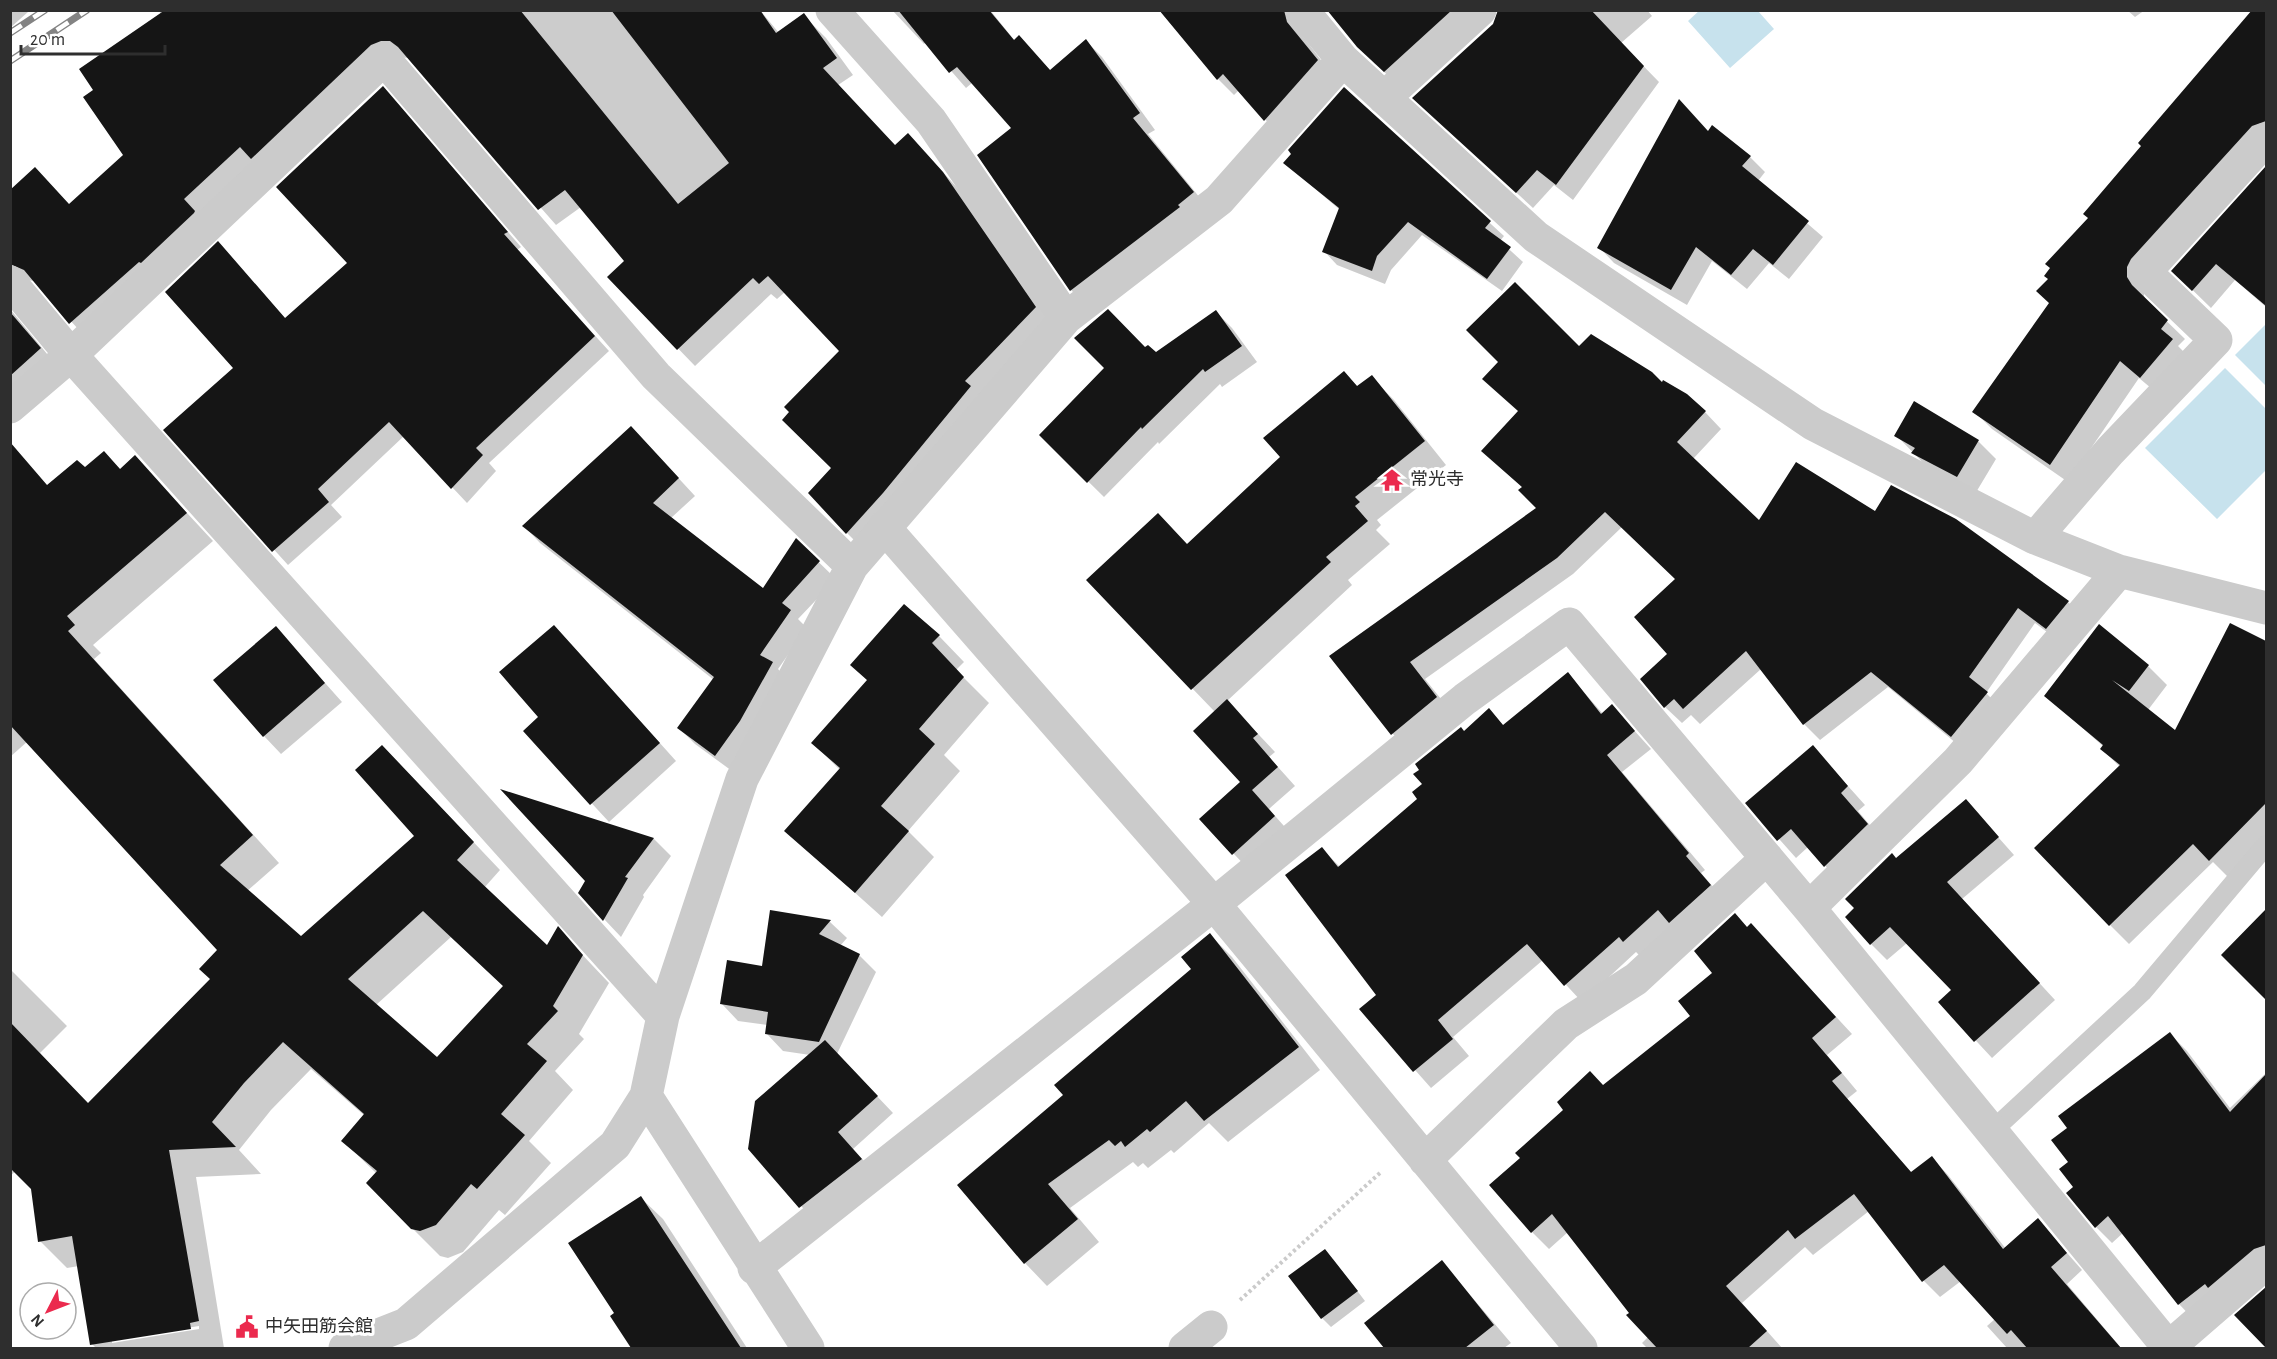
<svg xmlns="http://www.w3.org/2000/svg" width="2277" height="1359" font-family="'Alegreya Sans','Noto Sans JP',sans-serif">
  <style>
    .water { fill: #c7e2ed }
    .shadow { fill: #0003; fill-rule: evenodd }
    .building { fill: #151515; fill-rule: evenodd }
    .lines { fill: none; stroke-linecap: round; stroke-linejoin: round }
    .path { stroke: #cbcbcb; stroke-width: 4; stroke-dasharray: 3 3; stroke-linecap: butt }
    .service { stroke: #cbcbcb; stroke-width: 20 }
    .minor { stroke: #cbcbcb; stroke-width: 33 }
    .rail-casing { stroke: #838383; stroke-width: 7 }
    .rail { stroke: #fff; stroke-width: 4.5; stroke-dasharray: 14; stroke-linecap: butt }
    .labels { text-anchor: middle; dominant-baseline: central; stroke-width: 6; stroke-linejoin: round; paint-order: stroke }
    .poi-label { font-size: 18px; fill: #2e2e2e; stroke: #fff; text-anchor: start }
  </style>
  <rect width="100%" height="100%" fill="#fff"/>
  <!-- water -->
  <path class="water" d="M 1700,10 L 1758,11 L 1774,29 L 1730,68 L 1688,21 Z
    M 2266,324 L 2266,386 L 2235,355 Z
    M 2225,368 L 2266,409 L 2266,470 L 2217,519 L 2145,448 Z"/>
  <!-- shadow -->
  <path class="shadow" d="M 10,10 L 26,10 L 28,12 L 10,28 Z
    M 159,10 L 760,10 L 779,33 L 809,21 L 826,38 L 853,75 L 838,85 L 895,147 L 925,152 L 960,191 L 1052,325 L 863,549 L 847,533 L 833,468 L 841,351 L 785,292 L 777,299 L 771,294 L 695,366 L 609,277 L 626,262 L 581,207 L 556,225 L 409,58 L 398,57 L 87,339 L 35,281 L 25,280 L 10,290 L 10,192 L 69,205 L 125,155 L 95,91 L 161,15 Z
    M 892,10 L 990,10 L 1015,41 L 1019,37 L 1051,71 L 1086,41 L 1102,57 L 1155,130 L 1148,134 L 1209,209 L 1087,306 L 1071,290 L 979,155 L 1013,128 L 972,83 L 966,88 L 926,42 L 924,44 Z
    M 1159,10 L 1307,10 L 1299,31 L 1333,76 L 1280,136 L 1239,90 L 1234,95 L 1218,79 Z
    M 1329,10 L 1486,10 L 1401,87 L 1374,63 Z
    M 1500,10 L 1647,10 L 1652,16 L 1621,43 L 1659,82 L 1573,200 L 1554,185 L 1533,208 L 1430,113 L 1494,24 Z
    M 2127,10 L 2145,10 L 2135,17 Z
    M 2253,10 L 2266,10 L 2266,148 L 2144,286 L 2144,296 L 2148,303 L 2185,339 L 2178,346 L 2189,357 L 2158,394 L 2139,378 L 2068,482 L 1992,429 L 1974,411 L 2050,303 L 2050,279 L 2089,218 L 2143,146 Z
    M 1344,89 L 1504,236 L 1500,241 L 1523,262 L 1502,291 L 1422,235 L 1391,270 L 1385,284 L 1337,265 L 1324,251 L 1340,210 L 1285,163 Z
    M 397,103 L 521,247 L 517,250 L 609,351 L 489,463 L 496,471 L 467,503 L 404,436 L 331,505 L 342,517 L 288,565 L 166,430 L 235,368 L 218,243 L 286,319 L 349,263 Z
    M 1709,132 L 1750,157 L 1765,172 L 1758,181 L 1823,237 L 1789,279 L 1769,263 L 1747,289 L 1712,261 L 1687,305 L 1614,263 L 1599,247 Z
    M 2266,169 L 2266,307 L 2235,280 L 2211,308 L 2173,271 Z
    M 10,309 L 57,366 L 10,404 Z
    M 1216,312 L 1232,328 L 1257,362 L 1222,387 L 1220,384 L 1159,444 L 1158,442 L 1104,497 L 1041,435 L 1106,368 L 1145,349 L 1156,354 Z
    M 1579,348 L 1686,396 L 1705,412 L 1721,429 L 1693,459 L 1759,523 L 1875,513 L 2068,602 L 2084,618 L 2063,644 L 2035,623 L 1986,693 L 2003,710 L 1968,753 L 1888,687 L 1820,740 L 1804,724 L 1761,669 L 1700,724 L 1691,715 L 1682,723 L 1665,707 L 1677,580 L 1622,527 L 1573,574 L 1425,679 L 1453,714 L 1409,750 L 1393,734 L 1332,656 L 1538,509 L 1523,488 L 1483,451 Z
    M 1344,373 L 1358,387 L 1371,377 L 1394,400 L 1446,465 L 1377,520 L 1381,525 L 1376,530 L 1390,544 L 1348,580 L 1352,585 L 1227,701 L 1275,752 L 1269,757 L 1295,786 L 1269,809 L 1292,835 L 1251,872 L 1201,819 L 1242,782 L 1215,712 L 1088,580 L 1187,545 L 1282,457 Z
    M 1896,435 L 1978,441 L 1996,459 L 1975,494 L 1931,471 Z
    M 647,444 L 695,496 L 671,518 L 763,591 L 796,540 L 836,579 L 798,619 L 807,628 L 778,669 L 788,680 L 732,771 L 695,744 L 679,728 L 714,680 L 540,543 L 524,526 Z
    M 104,453 L 121,470 L 135,457 L 213,541 L 93,645 L 101,653 L 94,659 L 279,863 L 247,891 L 301,938 L 416,836 L 409,774 L 500,870 L 484,888 L 547,947 L 558,929 L 609,983 L 579,1034 L 584,1039 L 555,1071 L 573,1090 L 529,1141 L 551,1163 L 505,1215 L 499,1210 L 463,1252 L 448,1258 L 440,1256 L 412,1228 L 377,1174 L 343,1141 L 365,1116 L 311,1069 L 271,1110 L 239,1150 L 261,1174 L 196,1177 L 224,1348 L 96,1348 L 92,1344 L 79,1266 L 67,1268 L 40,1241 L 32,1188 L 16,1171 L 10,1176 L 10,969 L 67,1026 L 40,1053 L 88,1105 L 212,980 L 219,950 L 28,741 L 10,757 L 10,526 ZM 451,937 L 504,987 L 437,1059 L 376,1005 ZM 199,1326 L 199,1329 L 112,1343 L 112,1340 Z
    M 2231,625 L 2266,643 L 2266,857 L 2237,886 L 2213,862 L 2129,944 L 2110,925 L 2120,767 L 2102,749 L 2104,747 L 2046,696 L 2099,626 L 2148,666 L 2167,685 L 2148,710 L 2175,732 Z
    M 276,628 L 342,702 L 281,754 L 264,736 Z
    M 939,636 L 964,662 L 956,670 L 989,703 L 944,755 L 960,771 L 908,831 L 934,857 L 882,917 L 786,831 L 840,770 L 813,743 L 868,681 L 852,665 Z
    M 571,644 L 676,761 L 609,822 L 525,731 L 540,717 Z
    M 1568,674 L 1603,714 L 1612,706 L 1651,749 L 1622,772 L 1705,870 L 1701,873 L 1726,902 L 1641,957 L 1636,952 L 1582,1002 L 1543,960 L 1453,1037 L 1469,1056 L 1431,1088 L 1361,1009 L 1378,995 L 1322,849 L 1340,867 L 1419,799 L 1424,784 L 1464,732 L 1489,711 L 1504,726 Z
    M 1813,747 L 1865,805 L 1858,811 L 1884,842 L 1842,884 L 1808,847 L 1796,858 L 1747,803 Z
    M 505,792 L 654,839 L 671,856 L 643,895 L 644,897 L 621,937 L 604,919 L 587,880 Z
    M 1966,801 L 2014,855 L 1962,899 L 2055,1000 L 1992,1058 L 1940,1002 L 1953,990 L 1907,943 L 1887,960 L 1871,944 L 1897,860 Z
    M 771,912 L 830,922 L 847,938 L 840,946 L 859,955 L 876,972 L 837,1054 L 893,1113 L 853,1149 L 878,1176 L 817,1224 L 750,1148 L 810,1055 L 783,1051 L 767,1034 L 768,1025 L 738,1021 L 722,1004 L 763,968 Z
    M 2261,916 L 2266,922 L 2266,998 L 2223,955 Z
    M 1748,928 L 1767,942 L 1852,1034 L 1827,1055 L 1857,1091 L 1847,1099 L 1912,1173 L 1932,1158 L 1948,1175 L 2006,1249 L 2038,1220 L 2082,1270 L 2067,1284 L 2121,1348 L 2007,1348 L 1987,1326 L 1995,1319 L 1961,1281 L 1940,1297 L 1924,1281 L 1869,1211 L 1813,1255 L 1805,1247 L 1742,1303 L 1782,1348 L 1647,1348 L 1642,1343 L 1648,1337 L 1568,1232 L 1549,1249 L 1532,1232 L 1491,1185 L 1604,1087 L 1692,1017 L 1715,973 Z
    M 1210,935 L 1232,957 L 1320,1070 L 1228,1142 L 1209,1123 L 1174,1153 L 1171,1150 L 1148,1168 L 1143,1163 L 1138,1167 L 1133,1162 L 1070,1208 L 1099,1242 L 1047,1286 L 1025,1263 L 1065,1095 L 1193,969 Z
    M 2170,1034 L 2187,1051 L 2230,1108 L 2266,1073 L 2266,1268 L 2195,1321 L 2179,1304 L 2123,1233 L 2112,1243 L 2096,1227 L 2075,1187 L 2070,1162 L 2070,1128 Z
    M 641,1198 L 663,1219 L 747,1348 L 633,1348 L 612,1317 L 617,1314 Z
    M 1333,1259 L 1365,1301 L 1331,1327 L 1322,1318 Z
    M 1442,1262 L 1511,1343 L 1504,1348 L 1386,1348 L 1366,1323 Z
    M 2266,1289 L 2266,1347 L 2236,1315 Z"/>
  <!-- building -->
  <path class="building" d="M 165,10 L 520,10 L 678,204 L 729,163 L 611,10 L 760,10 L 776,33 L 804,13 L 837,58 L 823,68 L 895,145 L 908,133 L 943,172 L 1036,307 L 965,381 L 971,386 L 883,493 L 846,534 L 808,493 L 831,468 L 782,420 L 789,412 L 784,407 L 839,351 L 768,276 L 759,284 L 753,278 L 677,350 L 607,277 L 624,261 L 565,190 L 538,210 L 398,47 L 390,41 L 381,41 L 371,45 L 251,159 L 240,147 L 184,199 L 195,211 L 194,213 L 141,263 L 139,262 L 69,324 L 24,270 L 10,264 L 10,190 L 35,167 L 69,204 L 123,155 L 83,97 L 93,90 L 79,69 Z
    M 898,10 L 989,10 L 1014,40 L 1019,35 L 1050,70 L 1086,39 L 1140,113 L 1133,118 L 1194,192 L 1178,205 L 1180,207 L 1070,291 L 977,155 L 1011,128 L 957,67 L 949,73 Z
    M 1159,10 L 1284,10 L 1287,22 L 1318,60 L 1264,121 L 1223,74 L 1217,80 Z
    M 1327,10 L 1452,10 L 1384,72 L 1357,47 Z
    M 1498,10 L 1591,10 L 1644,66 L 1556,185 L 1537,170 L 1516,193 L 1412,98 L 1493,24 Z
    M 2252,10 L 2266,10 L 2266,121 L 2252,126 L 2131,259 L 2127,267 L 2127,277 L 2132,285 L 2168,320 L 2161,329 L 2173,339 L 2140,378 L 2120,361 L 2050,465 L 1972,412 L 2049,303 L 2036,291 L 2048,279 L 2044,276 L 2050,268 L 2045,264 L 2088,218 L 2083,214 L 2141,146 L 2138,143 Z
    M 383,86 L 508,232 L 504,234 L 595,336 L 476,448 L 483,455 L 451,489 L 389,422 L 318,489 L 329,502 L 272,552 L 163,430 L 233,368 L 165,292 L 218,241 L 285,318 L 347,263 L 276,187 Z
    M 1344,87 L 1491,221 L 1485,228 L 1511,247 L 1487,279 L 1408,222 L 1377,256 L 1372,271 L 1322,252 L 1339,208 L 1283,163 L 1291,154 L 1288,150 Z
    M 1679,99 L 1708,131 L 1712,125 L 1751,156 L 1742,166 L 1809,221 L 1773,265 L 1753,249 L 1731,275 L 1696,247 L 1671,290 L 1597,248 Z
    M 2266,166 L 2266,306 L 2216,264 L 2192,291 L 2171,271 Z
    M 1515,282 L 1579,346 L 1591,334 L 1652,372 L 1662,382 L 1663,380 L 1687,394 L 1706,411 L 1677,442 L 1759,520 L 1796,462 L 1875,511 L 1891,485 L 1956,519 L 2069,601 L 2046,629 L 2018,608 L 1969,677 L 1988,692 L 1951,737 L 1871,672 L 1803,725 L 1746,651 L 1683,709 L 1674,699 L 1664,708 L 1640,679 L 1667,654 L 1634,617 L 1675,579 L 1605,512 L 1557,558 L 1410,662 L 1437,697 L 1391,735 L 1329,656 L 1536,508 L 1518,490 L 1522,487 L 1481,451 L 1518,411 L 1482,379 L 1498,362 L 1466,330 Z
    M 1108,309 L 1145,347 L 1148,345 L 1156,352 L 1216,310 L 1242,346 L 1205,372 L 1203,369 L 1142,429 L 1141,427 L 1087,483 L 1039,435 L 1104,368 L 1074,338 Z
    M 10,312 L 41,348 L 10,376 Z
    M 1344,371 L 1357,386 L 1372,375 L 1425,441 L 1355,497 L 1360,502 L 1355,506 L 1368,521 L 1326,557 L 1331,562 L 1191,690 L 1086,580 L 1158,513 L 1187,544 L 1280,457 L 1263,438 Z
    M 1914,401 L 1979,440 L 1957,477 L 1911,453 L 1915,448 L 1894,436 Z
    M 631,426 L 679,478 L 653,503 L 763,588 L 796,538 L 820,561 L 782,603 L 791,610 L 760,655 L 773,662 L 740,721 L 715,756 L 677,728 L 714,677 L 522,526 Z
    M 10,442 L 47,485 L 77,460 L 85,467 L 104,451 L 120,469 L 135,455 L 187,513 L 67,616 L 75,625 L 68,631 L 253,835 L 220,865 L 301,936 L 414,836 L 355,770 L 382,745 L 474,842 L 457,860 L 547,945 L 558,926 L 583,955 L 553,1006 L 558,1011 L 527,1044 L 547,1061 L 501,1114 L 525,1135 L 477,1189 L 471,1184 L 436,1225 L 420,1231 L 411,1229 L 366,1183 L 377,1171 L 341,1141 L 364,1114 L 283,1042 L 244,1083 L 212,1122 L 236,1147 L 169,1150 L 199,1321 L 190,1323 L 191,1329 L 90,1345 L 72,1236 L 38,1242 L 31,1189 L 10,1168 L 10,1022 L 88,1103 L 210,979 L 199,969 L 217,950 L 10,725 ZM 423,911 L 503,986 L 437,1057 L 348,979 Z
    M 904,604 L 940,635 L 932,643 L 964,677 L 919,729 L 935,744 L 881,806 L 909,831 L 855,893 L 784,831 L 840,768 L 811,743 L 867,680 L 850,665 Z
    M 2230,623 L 2266,641 L 2266,803 L 2209,861 L 2193,844 L 2109,926 L 2034,848 L 2120,765 L 2100,749 L 2103,745 L 2044,696 L 2099,624 L 2149,665 L 2129,691 L 2112,680 L 2175,730 Z
    M 554,625 L 660,743 L 590,805 L 523,731 L 538,717 L 499,672 Z
    M 276,626 L 325,683 L 263,737 L 213,680 Z
    M 1568,672 L 1601,714 L 1612,704 L 1635,731 L 1607,755 L 1689,853 L 1686,856 L 1711,885 L 1669,923 L 1658,910 L 1623,942 L 1619,937 L 1564,986 L 1527,944 L 1438,1020 L 1453,1039 L 1413,1072 L 1359,1009 L 1376,995 L 1285,875 L 1322,847 L 1338,867 L 1417,799 L 1412,792 L 1422,784 L 1413,774 L 1419,770 L 1415,764 L 1461,727 L 1464,731 L 1489,708 L 1503,725 Z
    M 1227,699 L 1258,734 L 1253,738 L 1278,767 L 1252,790 L 1275,816 L 1232,855 L 1199,819 L 1240,782 L 1193,731 Z
    M 1813,745 L 1848,786 L 1841,793 L 1868,824 L 1824,867 L 1791,829 L 1777,841 L 1745,803 Z
    M 500,789 L 654,838 L 625,877 L 628,878 L 603,921 L 578,893 L 585,881 Z
    M 1966,799 L 1999,837 L 1947,882 L 2040,983 L 1974,1042 L 1938,1002 L 1951,990 L 1890,927 L 1870,945 L 1845,917 L 1854,908 L 1845,899 L 1892,853 L 1896,858 Z
    M 2266,909 L 2266,1000 L 2221,955 Z
    M 770,910 L 831,920 L 819,934 L 860,954 L 819,1042 L 765,1034 L 768,1012 L 720,1004 L 727,960 L 762,966 Z
    M 1735,913 L 1747,927 L 1751,923 L 1836,1017 L 1812,1038 L 1842,1073 L 1832,1081 L 1911,1172 L 1932,1156 L 2003,1249 L 2038,1218 L 2067,1253 L 2051,1267 L 2121,1348 L 2027,1348 L 2011,1330 L 2007,1334 L 1944,1265 L 1922,1282 L 1854,1194 L 1795,1239 L 1788,1230 L 1726,1286 L 1767,1331 L 1748,1348 L 1657,1348 L 1626,1315 L 1629,1313 L 1552,1214 L 1531,1233 L 1489,1185 L 1520,1158 L 1515,1153 L 1563,1110 L 1557,1102 L 1590,1071 L 1603,1085 L 1690,1016 L 1678,1001 L 1712,973 L 1694,951 Z
    M 1210,933 L 1299,1047 L 1204,1121 L 1186,1101 L 1150,1132 L 1147,1129 L 1125,1147 L 1121,1141 L 1115,1146 L 1109,1140 L 1048,1184 L 1078,1219 L 1024,1264 L 957,1185 L 1063,1095 L 1054,1085 L 1191,969 L 1181,957 Z
    M 2170,1032 L 2230,1112 L 2266,1074 L 2266,1245 L 2254,1249 L 2208,1288 L 2205,1284 L 2178,1305 L 2108,1216 L 2095,1228 L 2066,1193 L 2073,1187 L 2059,1169 L 2068,1162 L 2051,1140 L 2067,1128 L 2058,1116 Z
    M 825,1040 L 878,1096 L 838,1132 L 862,1159 L 799,1208 L 748,1149 L 755,1101 Z
    M 641,1196 L 741,1348 L 631,1348 L 610,1316 L 614,1313 L 568,1243 Z
    M 1325,1249 L 1358,1291 L 1321,1319 L 1288,1276 Z
    M 1442,1260 L 1494,1325 L 1465,1348 L 1384,1348 L 1364,1323 Z
    M 2266,1287 L 2266,1348 L 2234,1315 Z"/>
  <g class="lines">
    <!-- path -->
    <path class="path" d="M 1240,1300 L 1381,1172"/>
    <!-- service -->
    <path class="service" d="M 1992,1131 L 2142,992 L 2266,845"/>
    <!-- minor -->
    <path class="minor" d="M 832,10 L 931,121 L 1066,318
      M 1302,10 L 1343,60 L 1536,237 L 1813,424 L 2035,538 L 2119,571 L 2266,608
      M 1384,98 L 1480,10
      M 10,282 L 71,355 L 663,1016
      M 10,407 L 71,355 L 384,59 L 656,376 L 852,566
      M 884,527 L 1214,904 L 1581,1348
      M 2035,538 L 2110,451 L 2216,340 L 2145,272 L 2266,139
      M 1809,908 L 1958,761 L 2119,571
      M 646,1096 L 808,1348
      M 1425,1160 L 1566,1024 L 1636,979 L 1767,858
      M 754,1268 L 1214,904 L 1465,699 L 1569,624 L 1809,908 L 2169,1348
      M 345,1348 L 406,1324 L 615,1145 L 646,1096 L 663,1016 L 742,779 L 852,566 L 1066,318 L 1219,200 L 1343,60
      M 1185,1348 L 1211,1327
      M 2168,1348 L 2266,1263"/>
    <!-- rail casing -->
    <g class="rail-casing">
      <path id="rail" d="M 10,33 L 45,10
        M 10,61 L 87,10"/>
    </g>
    <!-- rail -->
    <use href="#rail" class="rail"/>
  </g>
  <!-- icons -->
  <defs>
    <g id="temple-bare" transform="scale(1.8)"><path d="M0-6L5-2H3V0L6.5 2.5H4V6H1.5V3h-3V6H-4V2.5H-6.5L-3 0V-2H-5Z" fill="#eb2a4e" stroke="#fff" stroke-width="2.5" paint-order="stroke"/></g>
    <g id="civic-bare" transform="scale(1.8)"><path d="M-.6-6.5H3V-4.5H.6V-3L4-1V1h2V6H-6V1h2V-1L-.6-3ZM-1.2 2.5V6h2.4V2.5Z" fill="#eb2a4e" stroke="#fff" stroke-width="2.5" paint-order="stroke"/></g>
  </defs>
  <g fill-rule="evenodd">
    <use href="#temple-bare" x="1392" y="480"/>
    <use href="#civic-bare" x="247" y="1327"/>
  </g>
  <g class="labels">
    <!-- poi labels -->
    <g class="poi-label">
      <text x="1410" y="480">常光寺</text>
      <text x="265" y="1327">中矢田筋会館</text>
    </g>
  </g>
  <!-- border -->
  <rect width="2277" height="1359" fill="none" stroke="#2e2e2e" stroke-width="24"/>
  <!-- north arrow -->
  <g transform="translate(48 1311) rotate(228)"><circle r="28" fill="#ffffff" stroke="#ababab" stroke-width="1.5"/>
  <path d="M0-4.5L10 22L0 15L-10 22Z" fill="#eb2a4e"/>
  <text y="-9" font-size="16" font-weight="bold" text-anchor="middle" fill="#2e2e2e">N</text>
  </g>
  <!-- scale -->
  <path d="M21 45v9h144v-9" fill="none" stroke="#2e2e2e" stroke-width="3"/>
  <text x="30" y="45" font-size="18" fill="#2e2e2e" stroke="#ffffff" stroke-width="4.5" paint-order="stroke">20 m</text>
</svg>
